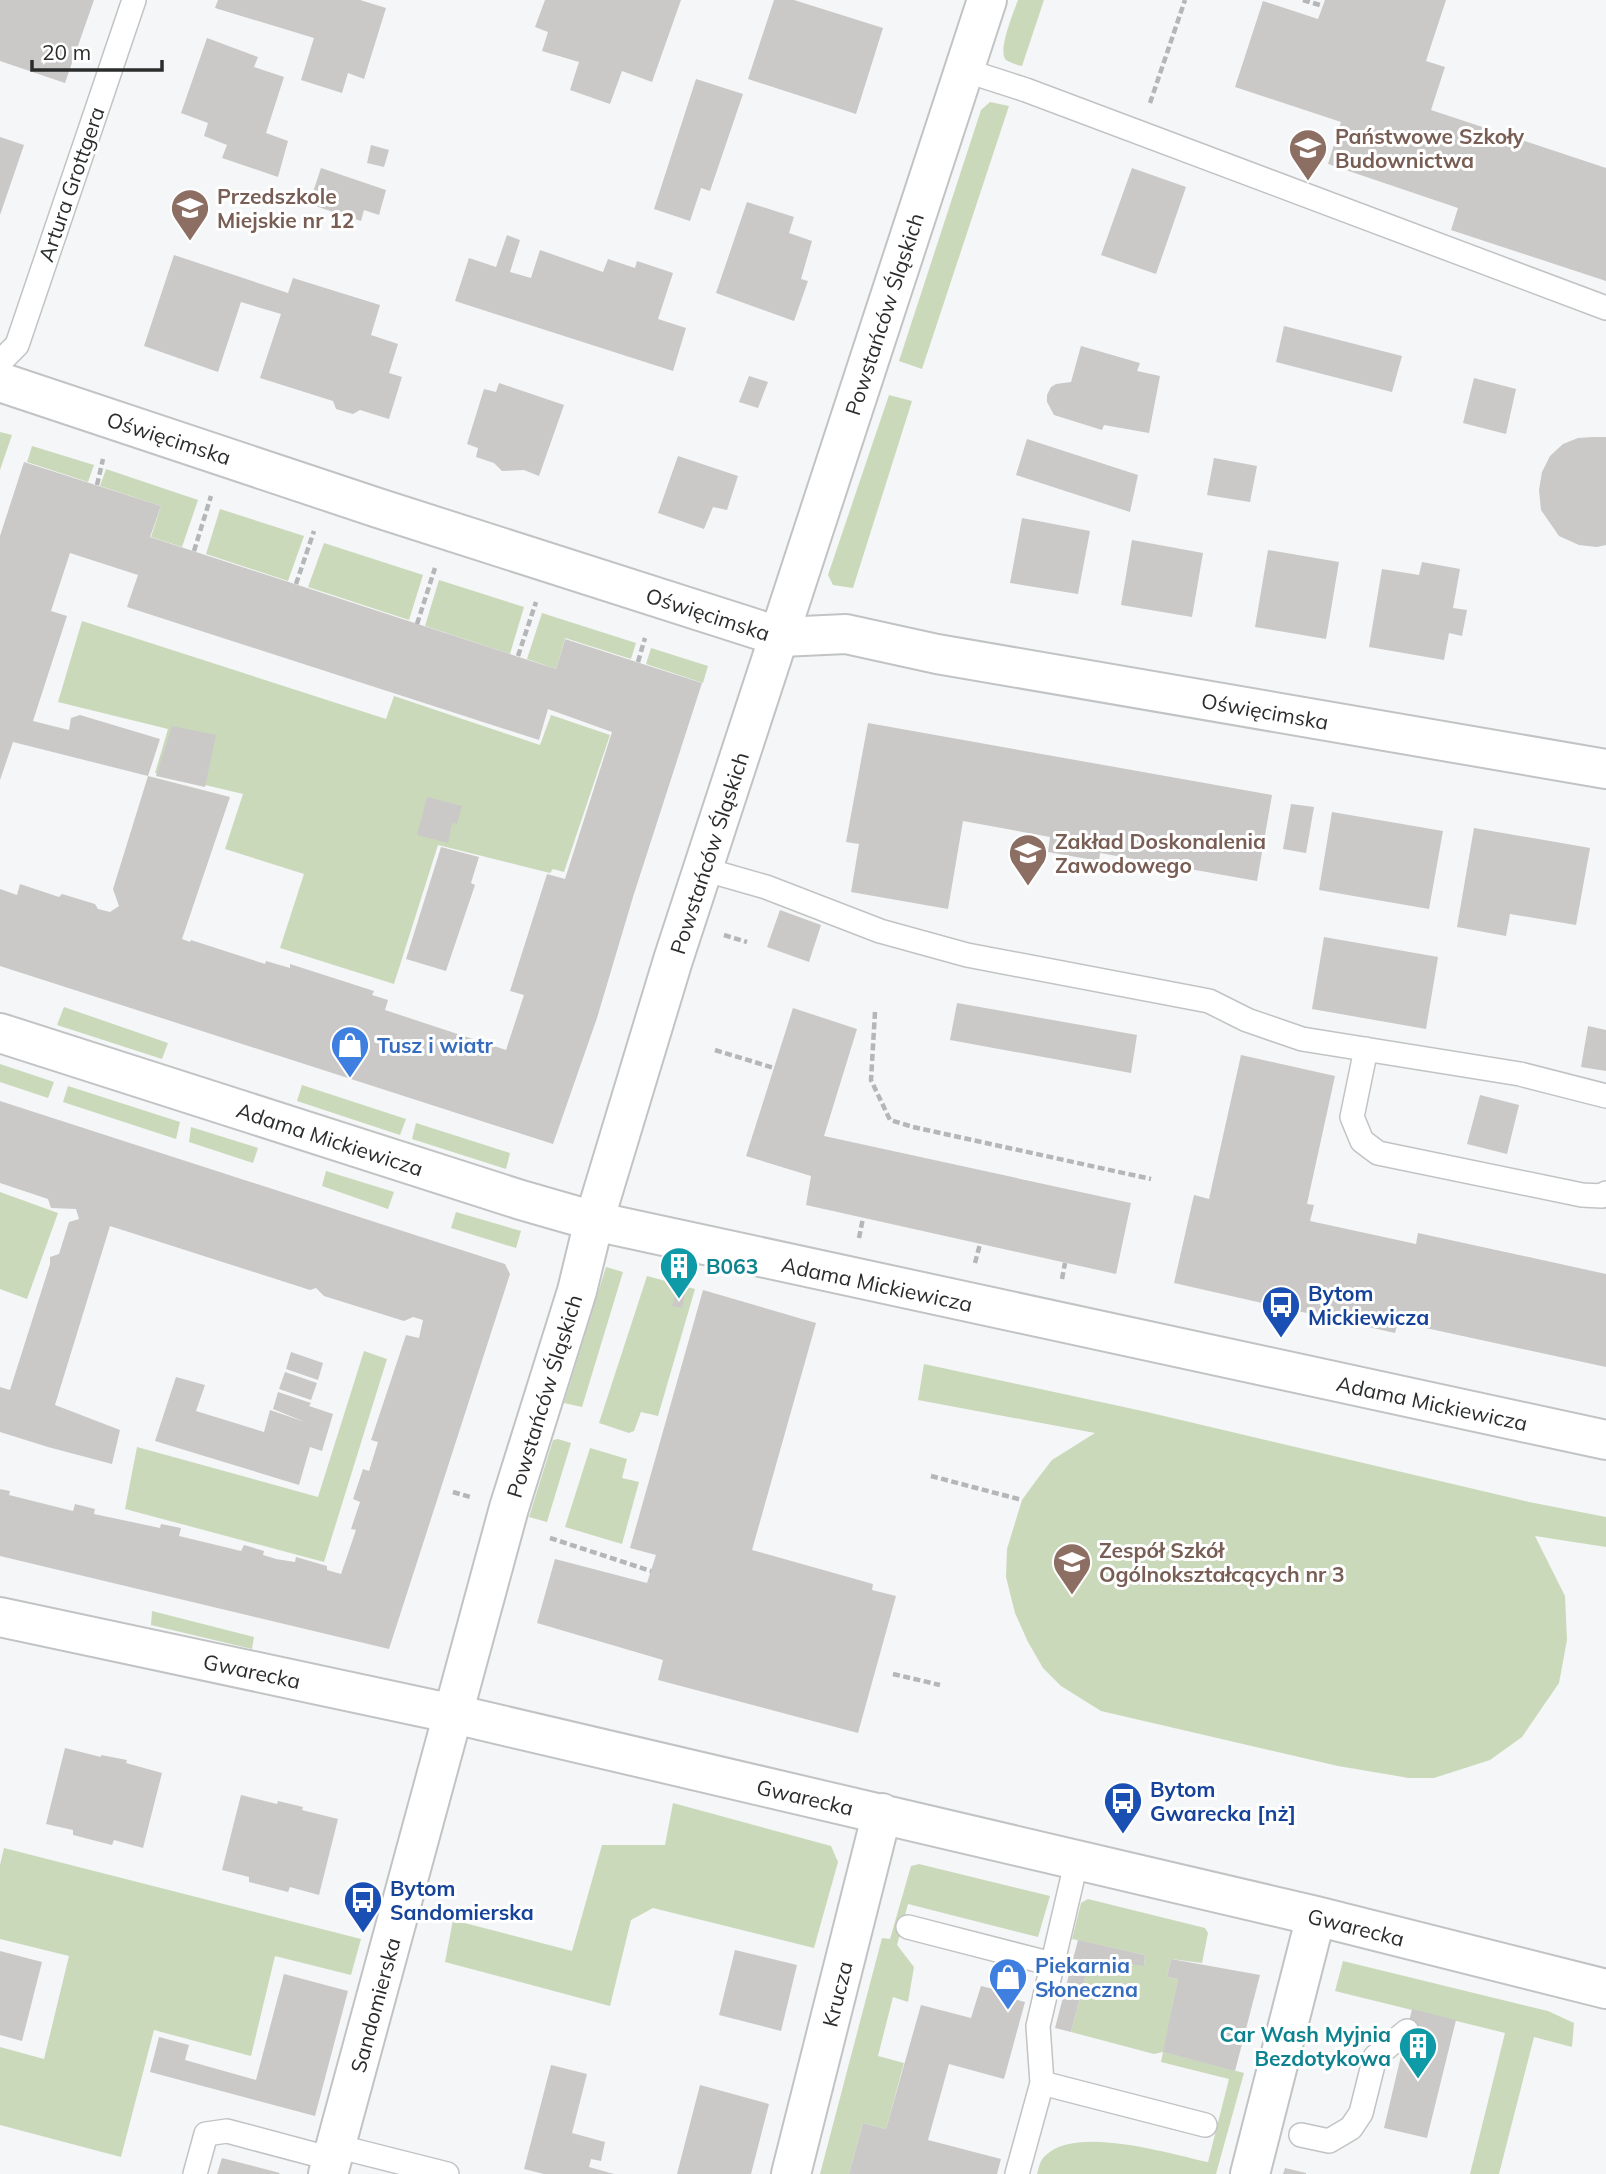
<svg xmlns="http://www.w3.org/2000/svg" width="1606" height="2174" font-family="Mulish,sans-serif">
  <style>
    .green { fill: #cbd9bb }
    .building { fill: #cac9c7 }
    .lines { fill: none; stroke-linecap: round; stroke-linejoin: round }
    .service-casing { stroke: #c1c3c4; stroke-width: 26 }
    .minor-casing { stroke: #c1c3c4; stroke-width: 42 }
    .tertiary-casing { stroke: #c1c3c4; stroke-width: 42 }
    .path { stroke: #b4b6b7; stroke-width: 4.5; stroke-dasharray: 7 3.5; stroke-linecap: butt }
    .service { stroke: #fff; stroke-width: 23 }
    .minor { stroke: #fff; stroke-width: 38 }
    .tertiary { stroke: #fff; stroke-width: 38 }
    .labels { text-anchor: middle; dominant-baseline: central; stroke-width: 6; stroke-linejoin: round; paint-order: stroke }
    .education-label { font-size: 21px; font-weight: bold; fill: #785e54; stroke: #fff; text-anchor: start }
    .street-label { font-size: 21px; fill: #2b2c2c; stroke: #fff }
    .shop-label { font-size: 21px; font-weight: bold; fill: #366cbe; stroke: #fff; text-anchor: start }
    .culture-label { font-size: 21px; font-weight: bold; fill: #0d838f; stroke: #fff; text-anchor: start }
    .transit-label { font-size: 21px; font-weight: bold; fill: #164399; stroke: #fff; text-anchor: start }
  </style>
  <rect width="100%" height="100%" fill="#f4f6f7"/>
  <!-- green -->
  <path class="green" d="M 1018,0 L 1044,0 L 1022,66 C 1018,65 1010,63 1006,60 C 997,52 1014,11 1018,0 Z
    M 990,102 L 1009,106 L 922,369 L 899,361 L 981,110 Z
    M 889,395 L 912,401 L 853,588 L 833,585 L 828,575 Z
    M 0,432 L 12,435 L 0,470 Z
    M 32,446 L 94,465 L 88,482 L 27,462 Z
    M 106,469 L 198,500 L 182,547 L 151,537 L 161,506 L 100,486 Z
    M 220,509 L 304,536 L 288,581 L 206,554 Z
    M 324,543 L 423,575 L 409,620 L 308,587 Z
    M 439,580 L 524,607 L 510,654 L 425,626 Z
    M 542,613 L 636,643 L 631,659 L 565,638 L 556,669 L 527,659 Z
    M 82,621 L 386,719 L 394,696 L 540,745 L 551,715 L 610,735 L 564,872 L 553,869 L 550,873 L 438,845 L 394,984 L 280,948 L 304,874 L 225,849 L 243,794 L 155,773 L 168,729 L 58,702 Z
    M 651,648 L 708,666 L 703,683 L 646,664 Z
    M 64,1007 L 168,1043 L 162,1059 L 57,1025 Z
    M 0,1064 L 54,1082 L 48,1098 L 0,1082 Z
    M 302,1085 L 406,1119 L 400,1135 L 297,1101 Z
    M 68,1086 L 180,1122 L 176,1139 L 63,1102 Z
    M 416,1123 L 510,1153 L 506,1169 L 412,1139 Z
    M 191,1127 L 258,1148 L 253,1163 L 189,1142 Z
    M 326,1171 L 394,1192 L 388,1209 L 322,1186 Z
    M 0,1192 L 58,1213 L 27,1299 L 0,1289 Z
    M 456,1212 L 521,1231 L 516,1248 L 451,1228 Z
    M 606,1267 L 623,1272 L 582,1407 L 564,1403 Z
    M 647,1276 L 695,1289 L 658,1416 L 641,1412 L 634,1431 L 629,1433 L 599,1423 Z
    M 364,1351 L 387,1359 L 324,1562 L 125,1509 L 137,1447 L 318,1497 Z
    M 924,1364 L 1147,1412 L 1529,1502 L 1606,1517 L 1606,1547 L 1535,1536 L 1565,1596 L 1567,1640 L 1559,1683 L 1522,1737 L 1490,1760 L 1434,1778 L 1409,1778 L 1338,1766 L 1101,1711 L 1061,1686 L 1043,1668 L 1028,1642 L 1015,1613 L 1006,1577 L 1007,1549 L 1022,1500 L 1035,1482 L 1052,1460 L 1095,1433 L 918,1400 Z
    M 558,1439 L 571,1443 L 547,1522 L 529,1517 L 553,1440 Z
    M 590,1448 L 627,1459 L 622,1478 L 639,1482 L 622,1544 L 565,1527 Z
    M 152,1611 L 254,1637 L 252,1649 L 151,1625 Z
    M 673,1803 L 831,1846 L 838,1862 L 814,1948 L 653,1908 L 631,1920 L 610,2006 L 445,1962 L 453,1920 L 572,1951 L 602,1845 L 665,1845 Z
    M 4,1848 L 361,1939 L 351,1975 L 275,1956 L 251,2056 L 154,2030 L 121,2157 L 0,2125 L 0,2047 L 44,2059 L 69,1956 L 0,1939 L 0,1865 Z
    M 919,1864 L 1050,1896 L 1038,1937 L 908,1904 L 897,1945 L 914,1967 L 908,2002 L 893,1997 L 878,2056 L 904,2063 L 886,2129 L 863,2123 L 849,2174 L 820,2174 L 882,1938 L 890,1939 L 911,1866 Z
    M 1088,1899 L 1205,1928 L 1208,1933 L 1202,1963 L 1171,1959 L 1167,1977 L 1178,1979 L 1164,2052 L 1244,2073 L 1216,2174 L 1037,2174 C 1039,2167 1040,2160 1046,2155 C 1077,2125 1170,2154 1208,2162 L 1229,2079 L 1161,2062 L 1163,2052 L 1154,2054 L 1071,2032 L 1090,1959 L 1132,1966 L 1133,1964 L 1144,1965 L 1145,1955 L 1072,1939 L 1081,1903 Z
    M 1343,1961 L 1548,2011 L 1574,2023 L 1572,2047 L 1534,2037 L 1499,2174 L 1470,2174 L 1505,2033 L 1335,1991 Z"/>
  <!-- building -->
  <path class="building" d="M 0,0 L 94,0 L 65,83 L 0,61 Z
    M 218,0 L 360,0 L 386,8 L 364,79 L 348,73 L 342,93 L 301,80 L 314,38 L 215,8 Z
    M 545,0 L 681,0 L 652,82 L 622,71 L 610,104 L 570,90 L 579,62 L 542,51 L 548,32 L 535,27 Z
    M 774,0 L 794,0 L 883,28 L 856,114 L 748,79 Z
    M 1325,0 L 1446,0 L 1426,61 L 1445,67 L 1431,110 L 1606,168 L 1606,281 L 1451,230 L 1458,208 L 1328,164 L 1341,122 L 1235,87 L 1263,1 L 1318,19 Z
    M 207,38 L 258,57 L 254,67 L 284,77 L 266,133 L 288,141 L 278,177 L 222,158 L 227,145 L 204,136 L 208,123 L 181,113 Z
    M 696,79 L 743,94 L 710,191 L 701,188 L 690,221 L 654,209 Z
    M 0,137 L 24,145 L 0,215 Z
    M 371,145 L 389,150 L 384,167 L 367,163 Z
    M 321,168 L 386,190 L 379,215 L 364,210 L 361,221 L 309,204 Z
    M 1132,168 L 1186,187 L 1156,274 L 1101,255 Z
    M 747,202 L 794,217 L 789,233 L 812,241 L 801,279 L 808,281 L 794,321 L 716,293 Z
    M 507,235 L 520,240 L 510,272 L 531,278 L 540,250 L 603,272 L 608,259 L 635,268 L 637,261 L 673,273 L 658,319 L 686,328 L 673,371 L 455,301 L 469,258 L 496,267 Z
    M 174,255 L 288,293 L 293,278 L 380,305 L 371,335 L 398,344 L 389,373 L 402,377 L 389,419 L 360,410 L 353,414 L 336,409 L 333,401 L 260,378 L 281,314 L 241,302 L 218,372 L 144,346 Z
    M 1284,326 L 1402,356 L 1392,392 L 1276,362 Z
    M 1081,346 L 1140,363 L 1137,371 L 1160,376 L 1149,433 L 1104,425 L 1102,430 L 1054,415 L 1047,402 L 1047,395 L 1051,387 L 1056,384 L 1071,382 Z
    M 749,376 L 768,382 L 758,408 L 739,402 Z
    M 1474,378 L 1516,389 L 1506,434 L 1463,423 Z
    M 499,383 L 564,405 L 539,476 L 524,470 L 502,471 L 494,463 L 476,457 L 478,448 L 467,444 L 484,389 L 496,392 Z
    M 1593,437 L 1606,437 L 1606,545 L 1597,547 L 1579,545 L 1559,536 L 1541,510 L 1539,490 L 1542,472 L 1550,456 L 1563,444 L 1578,438 Z
    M 1027,439 L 1138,475 L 1130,512 L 1016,475 Z
    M 678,456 L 738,476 L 727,510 L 713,507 L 704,529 L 658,513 Z
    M 1214,458 L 1257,466 L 1250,502 L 1207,495 Z
    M 24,462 L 161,506 L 150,537 L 556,669 L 565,639 L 702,683 L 633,897 L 597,1018 L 553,1144 L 0,966 L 0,889 L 17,895 L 20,884 L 59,897 L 62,894 L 95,904 L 98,909 L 110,912 L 119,906 L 113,889 L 148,776 L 230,797 L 182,939 L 190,942 L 191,940 L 265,964 L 266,961 L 290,968 L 290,964 L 374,991 L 372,995 L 388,1000 L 385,1010 L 506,1050 L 524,995 L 510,991 L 547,874 L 565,879 L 612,732 L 548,709 L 539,740 L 127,607 L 138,575 L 70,553 L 51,611 L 67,616 L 33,721 L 69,730 L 71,718 L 80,715 L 160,739 L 148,776 L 13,742 L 0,780 L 0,536 Z
    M 1022,518 L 1090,531 L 1078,594 L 1010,583 Z
    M 1132,540 L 1203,553 L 1192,617 L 1121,605 Z
    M 1268,550 L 1339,562 L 1326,639 L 1255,627 Z
    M 1422,562 L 1460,569 L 1453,608 L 1467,610 L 1462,636 L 1449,633 L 1444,660 L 1369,647 L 1382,569 L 1419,575 Z
    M 868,723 L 1272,795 L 1257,881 L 1100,853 L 1099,861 L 1048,852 L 1050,837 L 963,821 L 948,909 L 851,892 L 859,844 L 846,842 Z
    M 172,726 L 216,735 L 205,787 L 156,776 Z
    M 427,797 L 462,806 L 457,824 L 452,823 L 448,843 L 417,835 Z
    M 1291,804 L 1314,807 L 1306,853 L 1283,849 Z
    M 1332,812 L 1443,831 L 1429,909 L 1319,890 Z
    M 1474,828 L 1590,848 L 1576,925 L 1510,914 L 1506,936 L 1457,927 Z
    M 441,847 L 479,857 L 471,883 L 475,885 L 446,971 L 406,959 Z
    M 780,910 L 821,925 L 809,962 L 767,947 Z
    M 1324,937 L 1438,957 L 1426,1029 L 1312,1009 Z
    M 957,1003 L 1137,1035 L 1131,1073 L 950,1040 Z
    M 793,1008 L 857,1029 L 824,1136 L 1131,1203 L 1116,1274 L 806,1205 L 811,1176 L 746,1156 Z
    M 1588,1026 L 1606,1030 L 1606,1071 L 1581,1067 Z
    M 1241,1055 L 1335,1076 L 1307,1204 L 1314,1205 L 1310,1221 L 1416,1244 L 1418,1233 L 1606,1274 L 1606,1367 L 1398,1322 L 1395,1333 L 1174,1283 L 1194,1195 L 1209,1199 Z
    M 1480,1095 L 1519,1105 L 1507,1154 L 1467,1144 Z
    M 0,1101 L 505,1264 L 510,1274 L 389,1649 L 0,1556 L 0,1489 L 10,1491 L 9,1495 L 73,1511 L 75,1504 L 95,1509 L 94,1514 L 160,1528 L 161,1524 L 181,1528 L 179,1536 L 241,1551 L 244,1545 L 264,1551 L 263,1555 L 276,1559 L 295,1562 L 296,1557 L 327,1566 L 327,1570 L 341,1574 L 356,1530 L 351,1529 L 360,1502 L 353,1499 L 363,1469 L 369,1471 L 378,1442 L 371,1440 L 406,1335 L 419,1338 L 423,1320 L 413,1317 L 404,1321 L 324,1296 L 316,1288 L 310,1290 L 110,1226 L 55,1405 L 120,1430 L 112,1464 L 48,1447 L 0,1432 L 0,1387 L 10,1390 L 50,1264 L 50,1257 L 59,1254 L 69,1222 L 79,1219 L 76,1209 L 51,1208 L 48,1199 L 0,1183 Z
    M 703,1290 L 816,1323 L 752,1550 L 873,1584 L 872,1590 L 896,1596 L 858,1733 L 658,1680 L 663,1660 L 537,1623 L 555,1559 L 647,1583 L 656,1555 L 630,1548 Z
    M 676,1292 L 685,1294 L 682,1308 L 672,1306 Z
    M 291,1352 L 323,1363 L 318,1380 L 286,1369 Z
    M 285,1372 L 317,1383 L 311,1400 L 279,1389 Z
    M 176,1377 L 205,1385 L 196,1411 L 264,1432 L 270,1410 L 305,1422 L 273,1409 L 278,1392 L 311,1403 L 309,1406 L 333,1414 L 322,1451 L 310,1447 L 299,1485 L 155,1441 Z
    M 65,1748 L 101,1757 L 101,1755 L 127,1760 L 126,1763 L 162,1773 L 143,1848 L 114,1840 L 112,1845 L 73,1835 L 73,1830 L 46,1824 Z
    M 241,1795 L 277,1804 L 278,1801 L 303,1807 L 302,1810 L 338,1819 L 319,1895 L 290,1887 L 288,1892 L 249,1882 L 249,1877 L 222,1870 Z
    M 1078,1940 L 1145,1955 L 1144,1966 L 1090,1959 L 1071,2032 L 1055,2028 Z
    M 735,1950 L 797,1965 L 781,2031 L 719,2015 Z
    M 0,1951 L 42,1962 L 22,2041 L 0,2035 Z
    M 1171,1959 L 1260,1975 L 1235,2071 L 1163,2052 L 1178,1979 L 1167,1977 Z
    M 284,1974 L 348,1991 L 315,2116 L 150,2072 L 159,2037 L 189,2045 L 185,2060 L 256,2080 Z
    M 981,1986 L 1001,1991 L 999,1995 L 1025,2002 L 1004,2079 L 949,2064 L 928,2140 L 1001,2159 L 997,2174 L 849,2174 L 863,2123 L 886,2129 L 921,2005 L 971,2018 Z
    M 1412,2009 L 1456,2020 L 1427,2138 L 1384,2128 Z
    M 551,2065 L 587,2074 L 572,2133 L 605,2142 L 601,2161 L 591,2159 L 589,2167 L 614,2174 L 544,2174 L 524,2169 Z
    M 700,2085 L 769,2104 L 751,2174 L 677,2174 Z
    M 222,2158 L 280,2173 L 279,2174 L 217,2174 Z
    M 1285,2168 L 1306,2173 L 1306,2174 L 1283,2174 Z"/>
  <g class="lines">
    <!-- service casing -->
    <g class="service-casing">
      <path id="service" d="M 964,70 L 1026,90 L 1606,308
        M 0,362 L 17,345 L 134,0
        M 703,869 L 766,887 L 880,931 L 967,955 L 1209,1001 L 1247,1020 L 1302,1039 L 1520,1074 L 1606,1096
        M 1366,1049 L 1352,1117 L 1362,1141 L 1378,1153 L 1582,1195 L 1602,1196 L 1606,1193
        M 908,1927 L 1052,1964
        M 1042,2083 L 1205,2125
        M 1301,2135 L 1329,2141 L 1351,2128 L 1361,2113 L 1375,2057 L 1407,2031
        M 336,2146 L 447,2174
        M 195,2174 L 206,2134 L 227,2131 L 332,2159
        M 1017,2174 L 1042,2083 L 1038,2026 L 1077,1859"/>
    </g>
    <!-- minor casing -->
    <g class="minor-casing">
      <path id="minor" d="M 0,382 L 378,508 L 781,637 L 846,634 L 937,654 L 1606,769
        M 0,1033 L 521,1200 L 594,1221 L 1606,1440
        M 0,1617 L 454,1714 L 1316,1916 L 1606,1989
        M 791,2174 L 882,1813
        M 1250,2174 L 1316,1916"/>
    </g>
    <!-- tertiary casing -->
    <g class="tertiary-casing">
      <path id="tertiary" d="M 328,2174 L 509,1508 L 577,1291 L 594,1221 L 673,960 L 987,0"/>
    </g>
    <!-- path -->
    <path class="path" d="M 1303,0 L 1323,6
      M 1150,103 L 1185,0
      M 97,485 L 103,459
      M 194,551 L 211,496
      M 296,584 L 314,531
      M 417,624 L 435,568
      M 518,656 L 536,602
      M 638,662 L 645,638
      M 724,935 L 747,942
      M 875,1012 L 871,1080 L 890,1120 L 913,1127 L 1151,1179
      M 715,1050 L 774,1068
      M 859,1238 L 863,1218
      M 975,1263 L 980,1244
      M 1062,1279 L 1065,1263
      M 931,1476 L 1022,1500
      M 453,1492 L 470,1497
      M 550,1538 L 651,1571
      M 893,1674 L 940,1685"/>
    <!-- service -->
    <use href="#service" class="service"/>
    <!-- minor -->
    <use href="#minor" class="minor"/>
    <!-- tertiary -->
    <use href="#tertiary" class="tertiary"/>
  </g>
  <!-- icons -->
  <defs>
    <g id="school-pin" transform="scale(2.0125)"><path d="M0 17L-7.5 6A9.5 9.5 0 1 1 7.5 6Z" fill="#8d6e63" stroke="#fff"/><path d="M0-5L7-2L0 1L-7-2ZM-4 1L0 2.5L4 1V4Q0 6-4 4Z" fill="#fff"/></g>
    <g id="shop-pin" transform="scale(2.0125)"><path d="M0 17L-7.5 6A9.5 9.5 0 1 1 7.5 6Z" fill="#3f7fe0" stroke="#fff"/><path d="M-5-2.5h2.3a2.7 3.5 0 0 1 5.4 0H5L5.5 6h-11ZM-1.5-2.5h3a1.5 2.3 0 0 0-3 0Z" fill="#fff"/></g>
    <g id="building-pin" transform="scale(2.0125)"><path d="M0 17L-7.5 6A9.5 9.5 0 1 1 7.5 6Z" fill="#0f9aa8" stroke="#fff"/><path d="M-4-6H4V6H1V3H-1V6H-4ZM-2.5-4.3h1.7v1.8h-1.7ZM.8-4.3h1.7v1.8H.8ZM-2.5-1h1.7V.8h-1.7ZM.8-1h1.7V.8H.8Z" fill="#fff"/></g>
    <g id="bus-pin" transform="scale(2.0125)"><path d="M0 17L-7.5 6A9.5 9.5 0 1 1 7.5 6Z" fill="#1a4fb4" stroke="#fff"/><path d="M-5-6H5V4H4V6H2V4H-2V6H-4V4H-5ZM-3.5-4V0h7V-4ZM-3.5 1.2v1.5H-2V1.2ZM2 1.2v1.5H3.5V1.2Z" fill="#fff"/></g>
  </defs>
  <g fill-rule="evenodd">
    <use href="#school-pin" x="1308" y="148"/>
    <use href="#school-pin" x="190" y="208"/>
    <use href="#school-pin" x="1028" y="853"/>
    <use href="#shop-pin" x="350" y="1045"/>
    <use href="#building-pin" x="679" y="1266"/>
    <use href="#bus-pin" x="1281" y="1305"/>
    <use href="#school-pin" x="1072" y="1562"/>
    <use href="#bus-pin" x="1123" y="1801"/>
    <use href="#bus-pin" x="363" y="1900"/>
    <use href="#shop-pin" x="1008" y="1977"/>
    <use href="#building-pin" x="1418" y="2046"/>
  </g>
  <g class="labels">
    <!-- education labels -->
    <g class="education-label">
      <text x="1335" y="136">Państwowe Szkoły<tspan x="1335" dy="24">Budownictwa</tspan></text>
      <text x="217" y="196">Przedszkole<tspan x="217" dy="24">Miejskie nr 12</tspan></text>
      <text x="1055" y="841">Zakład Doskonalenia<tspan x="1055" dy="24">Zawodowego</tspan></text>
      <text x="1099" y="1550">Zespół Szkół<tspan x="1099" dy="24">Ogólnokształcących nr 3</tspan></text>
    </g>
    <!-- street labels -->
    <g class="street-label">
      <text transform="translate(71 184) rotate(-71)">Artura Grottgera</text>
      <text transform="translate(884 314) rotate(-72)">Powstańców Śląskich</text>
      <text transform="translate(169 438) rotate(18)">Oświęcimska</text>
      <text transform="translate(708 614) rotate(18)">Oświęcimska</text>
      <text transform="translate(1265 711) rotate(10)">Oświęcimska</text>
      <text transform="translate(709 853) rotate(-72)">Powstańców Śląskich</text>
      <text transform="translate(330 1139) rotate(18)">Adama Mickiewicza</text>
      <text transform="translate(877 1284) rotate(12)">Adama Mickiewicza</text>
      <text transform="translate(544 1396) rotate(-73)">Powstańców Śląskich</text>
      <text transform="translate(1432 1403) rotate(12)">Adama Mickiewicza</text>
      <text transform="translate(252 1671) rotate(12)">Gwarecka</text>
      <text transform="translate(805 1797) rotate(13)">Gwarecka</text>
      <text transform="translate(1356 1927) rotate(14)">Gwarecka</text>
      <text transform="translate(837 1994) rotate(-76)">Krucza</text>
      <text transform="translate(375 2005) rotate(-75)">Sandomierska</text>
    </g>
    <!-- shop labels -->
    <g class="shop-label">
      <text x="377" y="1045">Tusz i wiatr</text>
      <text x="1035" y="1965">Piekarnia<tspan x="1035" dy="24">Słoneczna</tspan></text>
    </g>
    <!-- culture labels -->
    <g class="culture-label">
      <text x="706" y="1266">B063</text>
      <text x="1391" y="2034" text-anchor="end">Car Wash Myjnia<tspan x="1391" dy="24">Bezdotykowa</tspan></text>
    </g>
    <!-- transit labels -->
    <g class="transit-label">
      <text x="1308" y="1293">Bytom<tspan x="1308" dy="24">Mickiewicza</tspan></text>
      <text x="1150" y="1789">Bytom<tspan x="1150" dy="24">Gwarecka [nż]</tspan></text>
      <text x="390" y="1888">Bytom<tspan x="390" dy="24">Sandomierska</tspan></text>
    </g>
  </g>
  <!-- scale -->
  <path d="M32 60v10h130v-10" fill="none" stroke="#2b2c2c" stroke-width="3.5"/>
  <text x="42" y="60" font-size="21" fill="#2b2c2c" stroke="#ffffff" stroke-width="5" paint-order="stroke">20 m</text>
</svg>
